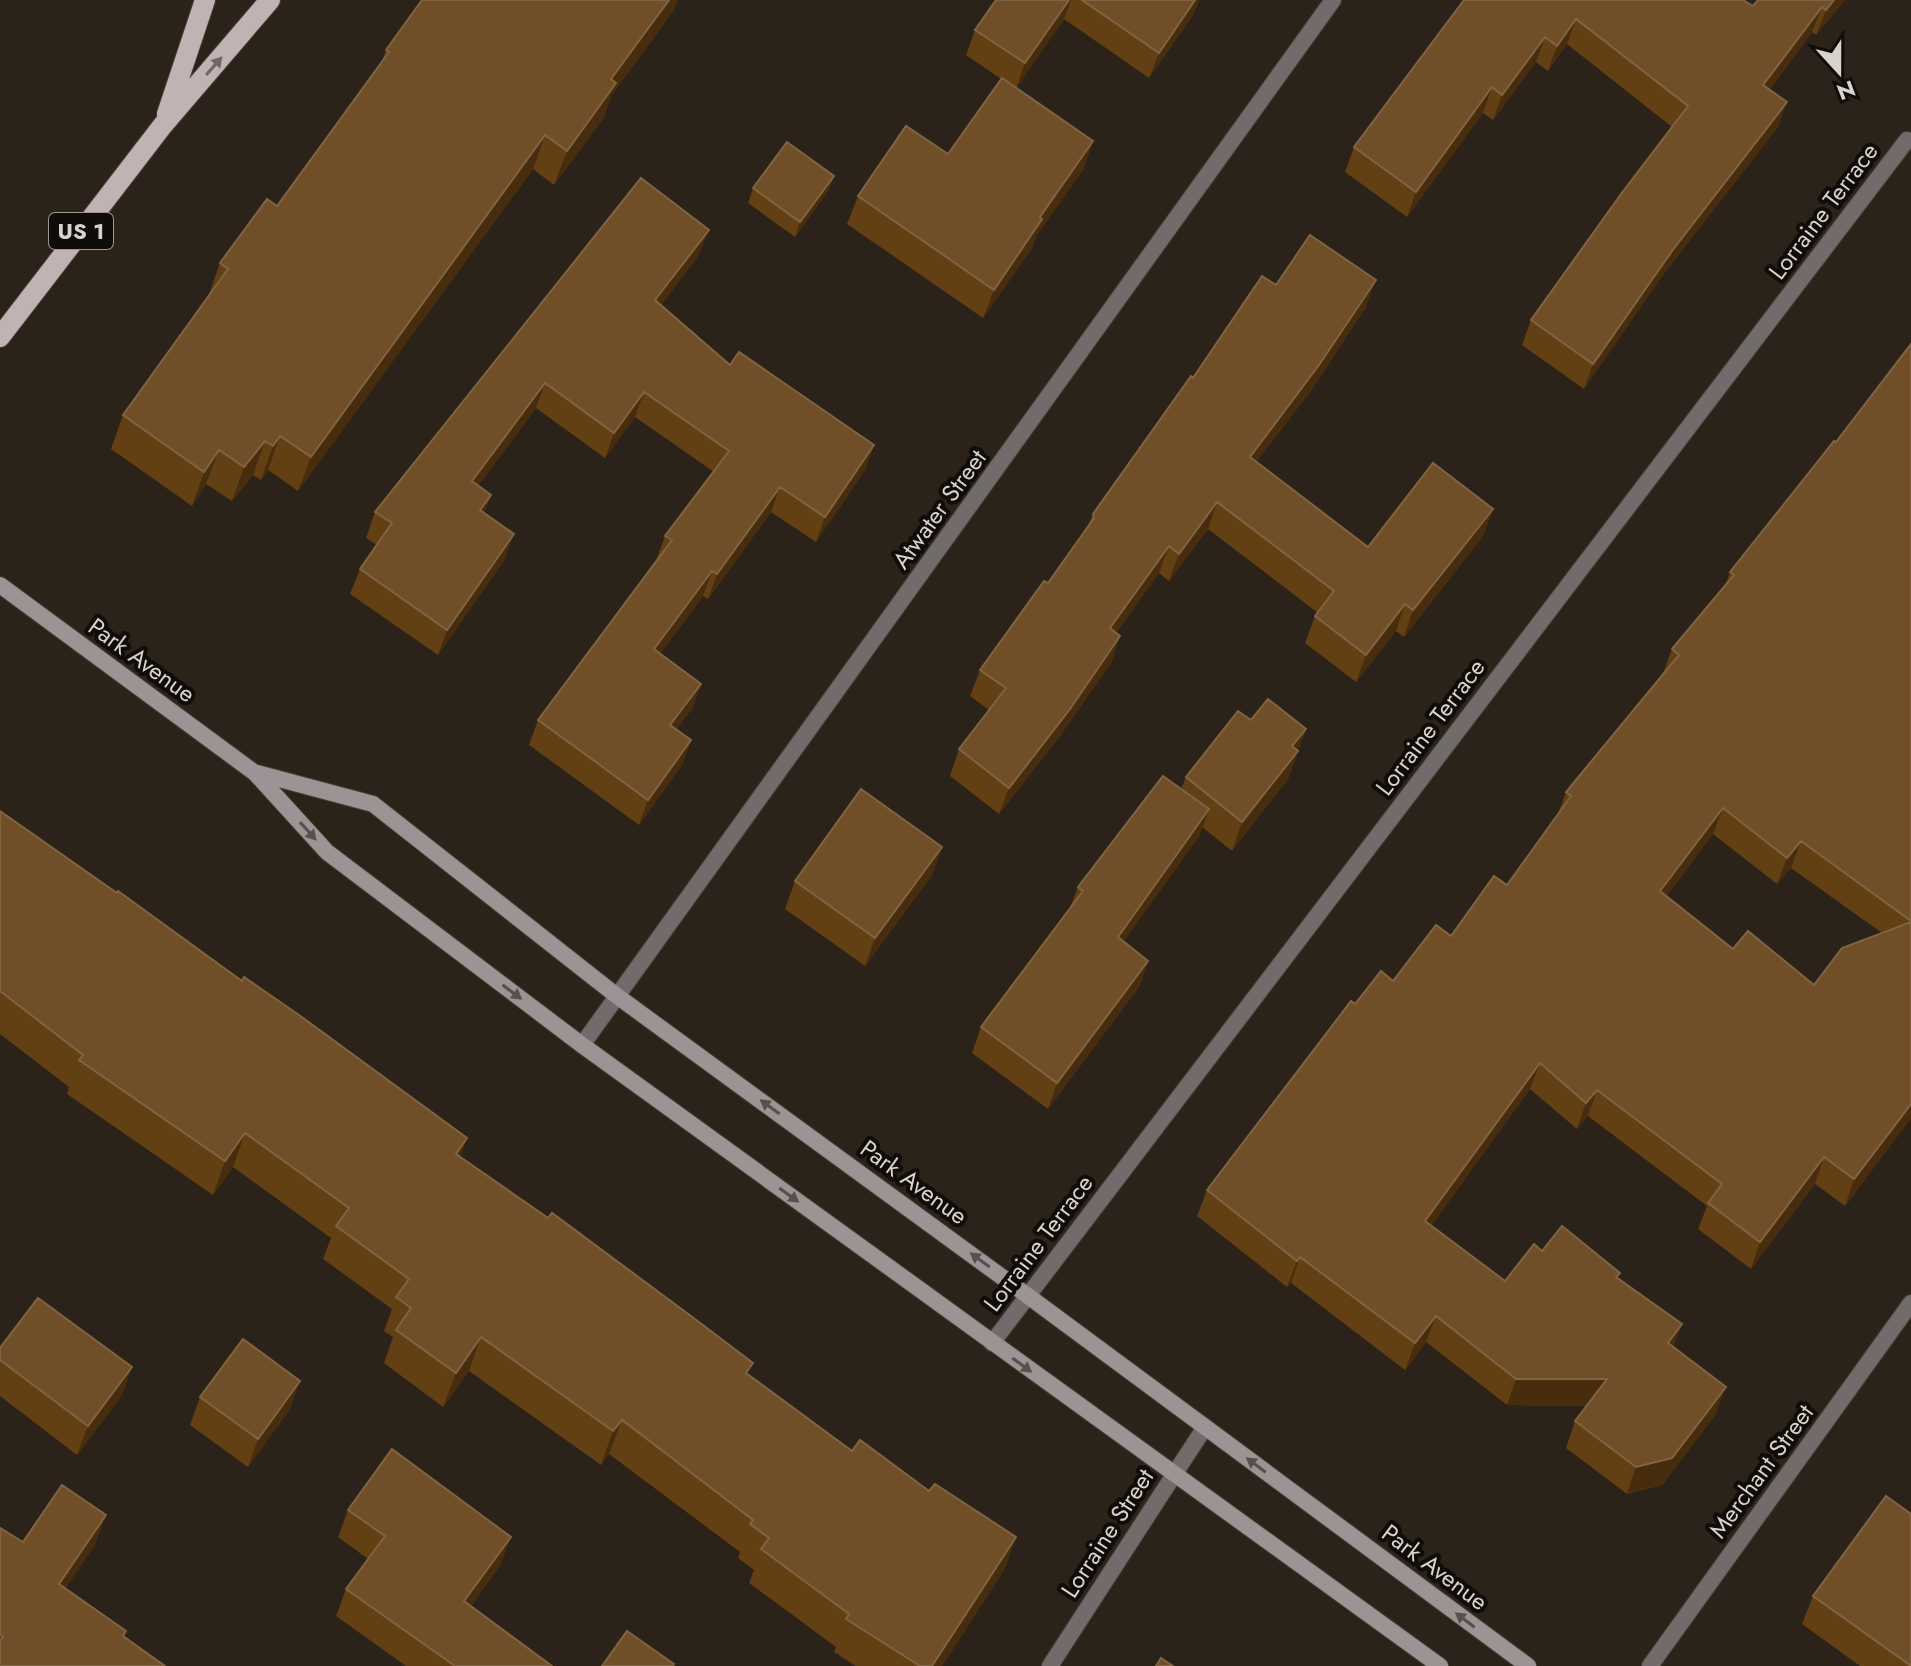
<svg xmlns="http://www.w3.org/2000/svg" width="1911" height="1666" font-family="Jost,sans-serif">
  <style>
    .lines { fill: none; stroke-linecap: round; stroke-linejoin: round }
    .street-casing { stroke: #473e36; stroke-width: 18 }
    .secondary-casing { stroke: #473e36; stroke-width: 18 }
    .primary-casing { stroke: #473e36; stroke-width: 22 }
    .street { stroke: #726b6b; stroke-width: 16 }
    .secondary { stroke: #9e9394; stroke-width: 16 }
    .primary { stroke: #c1b2b4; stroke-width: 20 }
    .wall { fill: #633f14; fill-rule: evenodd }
    .shaded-wall { fill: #472d0e }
    .building { fill: #704f28; stroke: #806442; stroke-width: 2 }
    .oneway { fill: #716767 }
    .oneway2 { fill: #57504e }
    .labels { text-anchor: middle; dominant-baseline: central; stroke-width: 8; stroke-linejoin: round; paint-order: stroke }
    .shield { fill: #100c09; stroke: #9d9792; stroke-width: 2 }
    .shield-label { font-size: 22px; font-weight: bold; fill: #d9d3cd }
    .street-label { font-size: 24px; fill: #d9d3cd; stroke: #100c09 }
  </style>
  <rect width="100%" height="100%" fill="#2b2219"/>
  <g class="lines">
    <!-- street casing -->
    <g class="street-casing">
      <path id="street" d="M 582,1045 L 1333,0
        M 992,1343 L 1907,140
        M 1050,1666 L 1205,1427
        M 1650,1666 L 1911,1303"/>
    </g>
    <!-- secondary casing -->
    <g class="secondary-casing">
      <path id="secondary" d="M 0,585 L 255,773 L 327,852 L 582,1045 L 1440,1666
        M 257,773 L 373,804 L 617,996 L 1028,1296 L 1528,1666"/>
    </g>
    <!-- primary casing -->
    <g class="primary-casing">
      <path id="primary" d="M 167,114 L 205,0
        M 0,337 L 163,125 L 270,0"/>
    </g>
    <!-- street -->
    <use href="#street" class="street"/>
    <!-- secondary -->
    <use href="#secondary" class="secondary"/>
    <!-- primary -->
    <use href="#primary" class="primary"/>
  </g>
  <!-- wall -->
  <path class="wall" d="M 996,0 L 1199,0 L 1193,15 L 1149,78 L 1064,19 L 1016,88 L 1093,141 L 1083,170 L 1036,236 L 1032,248 L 983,318 L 847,224 L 858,196 L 948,154 L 1001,79 L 966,55 L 975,30 Z
    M 1464,0 L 1753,6 L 1758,0 L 1845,0 L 1816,35 L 1812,32 L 1770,89 L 1787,102 L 1778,127 L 1662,276 L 1584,389 L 1522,345 L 1531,320 L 1672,127 L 1567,44 L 1548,71 L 1536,62 L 1493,120 L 1483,113 L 1407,217 L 1345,172 L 1354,147 Z
    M 674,10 L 611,96 L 604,117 L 554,185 L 533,169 L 298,491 L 268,470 L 261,480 L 253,475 L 232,501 L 206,484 L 192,506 L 111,449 L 123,415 L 208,297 L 220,263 L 277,206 L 382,61 L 386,50 Z
    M 834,176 L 828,191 L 795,237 L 748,203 L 753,188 Z
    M 699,255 L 661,305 L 730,365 L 874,445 L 865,470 L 816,542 L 771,512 L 708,599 L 703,596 L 660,654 L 701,684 L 692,709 L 676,729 L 691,740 L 682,765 L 639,825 L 529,745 L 538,720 L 656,561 L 665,536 L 714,472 L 635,417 L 605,458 L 536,408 L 478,486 L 491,495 L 484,513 L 505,559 L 438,655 L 350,594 L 360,569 L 377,545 L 366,538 L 375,512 Z
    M 1276,285 L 1366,307 L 1310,392 L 1256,462 L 1368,547 L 1493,509 L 1483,536 L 1404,637 L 1396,631 L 1356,682 L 1305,643 L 1315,616 L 1318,613 L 1208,529 L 1169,581 L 1159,573 L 1116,633 L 1120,636 L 1111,663 L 1060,736 L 999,814 L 950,776 L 959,749 L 989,710 L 970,696 L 980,670 L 1048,583 L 1088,526 L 1093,514 L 1193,378 Z
    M 1911,344 L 1911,1118 L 1845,1206 L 1815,1184 L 1751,1269 L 1698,1229 L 1707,1206 L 1588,1116 L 1577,1129 L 1530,1089 L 1431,1226 L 1505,1281 L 1542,1251 L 1618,1279 L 1682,1324 L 1673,1347 L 1716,1414 L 1662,1485 L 1627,1494 L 1566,1448 L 1575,1421 L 1587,1406 L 1507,1405 L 1426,1342 L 1405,1370 L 1291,1283 L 1287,1287 L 1197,1216 L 1207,1190 L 1355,1004 L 1393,981 L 1451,936 L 1507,885 L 1558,814 L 1566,792 L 1662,676 L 1672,649 L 1725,586 L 1730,572 L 1836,442 ZM 1713,834 L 1777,884 L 1791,868 L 1882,933 L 1814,985 L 1733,949 L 1666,897 Z
    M 1251,720 L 1306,729 L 1288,779 L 1232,851 L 1202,827 L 1200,835 L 1123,942 L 1148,961 L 1139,987 L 1048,1109 L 972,1053 L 981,1027 L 1069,910 L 1078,887 L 1181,789 L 1186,777 Z
    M 0,811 L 467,1138 L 460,1157 L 748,1375 L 852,1451 L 1016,1537 L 1004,1570 L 942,1666 L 856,1666 L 834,1652 L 836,1647 L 749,1583 L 754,1570 L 738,1558 L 740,1552 L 609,1454 L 601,1465 L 469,1371 L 443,1407 L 384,1363 L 393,1337 L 384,1331 L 392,1309 L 323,1259 L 331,1238 L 233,1167 L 213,1195 L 67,1094 L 69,1087 L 0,1034 Z
    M 942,847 L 932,875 L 865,966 L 785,909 L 795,881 Z
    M 0,1348 L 132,1367 L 122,1395 L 77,1455 L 0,1396 Z
    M 200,1397 L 290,1409 L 248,1467 L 190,1425 Z
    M 348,1510 L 501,1564 L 471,1606 L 552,1666 L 406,1666 L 336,1616 L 346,1589 L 368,1559 L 338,1537 Z
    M 1813,1596 L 1911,1666 L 1860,1666 L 1802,1624 Z"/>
  <!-- shaded-wall -->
  <path class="shaded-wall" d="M 669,0 L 678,0 L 674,10 L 611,96 L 604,117 L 554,185 L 567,151 L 611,79 Z
    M 1069,0 L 1071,0 L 1064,19 L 1016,89 L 1025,63 Z
    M 1195,0 L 1199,0 L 1193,15 L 1149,78 L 1159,53 Z
    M 1834,0 L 1845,0 L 1816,35 L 1826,10 Z
    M 1822,7 L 1812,32 L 1754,110 L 1763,85 Z
    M 1576,19 L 1567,44 L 1548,71 L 1557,46 Z
    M 1545,37 L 1536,62 L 1493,120 L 1502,95 Z
    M 1492,87 L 1483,113 L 1407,217 L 1416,192 Z
    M 1787,102 L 1778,127 L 1662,276 L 1584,389 L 1593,364 L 1672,251 Z
    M 545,135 L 533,169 L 298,491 L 311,457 Z
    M 1093,141 L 1083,170 L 1036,236 L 1032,248 L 983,318 L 994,290 L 1040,217 Z
    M 834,176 L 828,191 L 795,237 L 800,222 Z
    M 709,230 L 699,255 L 646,325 L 655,300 Z
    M 1376,280 L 1366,307 L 1310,392 L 1240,484 L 1250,457 Z
    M 545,383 L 536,408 L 463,506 L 472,481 Z
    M 644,392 L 635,417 L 605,458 L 614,433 Z
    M 280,436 L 268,470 L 261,480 L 273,446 Z
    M 265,441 L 253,475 L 232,501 L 244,467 Z
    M 874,445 L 865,470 L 816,542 L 825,517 Z
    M 219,450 L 206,484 L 192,506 L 204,472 Z
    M 780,487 L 771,512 L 708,599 L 717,574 Z
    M 491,495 L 482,520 L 480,510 Z
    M 1217,502 L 1208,529 L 1169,581 L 1179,554 Z
    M 1493,509 L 1483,536 L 1404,637 L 1413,610 Z
    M 514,534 L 505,559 L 438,655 L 447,630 Z
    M 1169,546 L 1159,573 L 1100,655 L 1110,628 Z
    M 712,571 L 703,596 L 645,674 L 654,649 Z
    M 1405,604 L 1396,631 L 1356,682 L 1366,655 Z
    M 1120,636 L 1111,663 L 1060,736 L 999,814 L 1009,788 Z
    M 701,684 L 692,709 L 661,750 L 670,725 Z
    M 1306,729 L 1288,779 L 1232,851 L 1242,822 L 1292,746 Z
    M 691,740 L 682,765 L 639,825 L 648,800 Z
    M 1723,808 L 1713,834 L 1650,918 L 1660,891 Z
    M 1209,809 L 1200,835 L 1108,963 L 1118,937 Z
    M 1801,841 L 1791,868 L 1777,884 L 1787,858 Z
    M 942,847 L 932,875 L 865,966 L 875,938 Z
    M 1148,961 L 1139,987 L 1048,1109 L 1057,1083 Z
    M 1540,1063 L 1530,1089 L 1416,1247 L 1425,1221 Z
    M 1597,1090 L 1588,1116 L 1577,1129 L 1586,1103 Z
    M 1911,1104 L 1911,1118 L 1845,1206 L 1854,1179 Z
    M 245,1133 L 233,1167 L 213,1195 L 225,1161 Z
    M 467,1138 L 455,1172 L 456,1154 Z
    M 1824,1157 L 1815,1184 L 1751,1269 L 1760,1242 Z
    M 1300,1257 L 1291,1283 L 1287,1287 L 1297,1261 Z
    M 1436,1316 L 1426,1342 L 1405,1370 L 1415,1343 Z
    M 1682,1324 L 1672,1351 L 1668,1343 Z
    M 481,1337 L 469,1371 L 443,1407 L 456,1373 Z
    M 132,1367 L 122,1395 L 77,1455 L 88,1426 Z
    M 1516,1379 L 1607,1379 L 1597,1406 L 1507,1405 Z
    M 300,1381 L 290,1409 L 248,1467 L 258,1439 Z
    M 1726,1387 L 1716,1414 L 1662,1485 L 1627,1494 L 1636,1467 Z
    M 622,1420 L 609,1454 L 601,1465 L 613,1431 Z
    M 106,1515 L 95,1545 L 49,1613 L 59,1584 Z
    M 511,1537 L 501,1564 L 454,1629 L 464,1601 Z
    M 1016,1537 L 1004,1570 L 942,1666 L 932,1666 Z"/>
  <!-- building -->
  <path class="building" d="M 422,0 L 669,0 L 611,79 L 616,83 L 567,151 L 545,135 L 311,457 L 280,436 L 273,446 L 265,441 L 244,467 L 219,450 L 204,472 L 123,415 L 228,269 L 220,263 L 267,199 L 277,206 L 389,52 L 386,50 Z
    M 996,0 L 1069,0 L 1025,63 L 975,30 Z
    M 1082,0 L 1195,0 L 1159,53 Z
    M 1464,0 L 1743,0 L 1753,6 L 1758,0 L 1834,0 L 1826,10 L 1822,7 L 1763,85 L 1787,102 L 1672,251 L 1593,364 L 1531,320 L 1621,194 L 1688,106 L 1576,19 L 1557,46 L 1545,37 L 1502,95 L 1492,87 L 1416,192 L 1354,147 Z
    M 1002,78 L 1093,141 L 1040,217 L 1042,219 L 994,290 L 858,196 L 906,126 L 948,154 Z
    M 787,142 L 834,176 L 800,222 L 753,188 Z
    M 641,178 L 709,230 L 655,300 L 730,365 L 739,352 L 874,445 L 825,517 L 780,487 L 717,574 L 712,571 L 654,649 L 701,684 L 670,725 L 691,740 L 648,800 L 538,720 L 672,540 L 665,536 L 729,451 L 644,392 L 614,433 L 545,383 L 472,481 L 491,495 L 480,510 L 514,534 L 447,630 L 360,569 L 392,523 L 375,512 Z
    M 1310,235 L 1376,280 L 1319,365 L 1250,457 L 1368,547 L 1433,463 L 1493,509 L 1413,610 L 1405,604 L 1366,655 L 1315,616 L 1334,591 L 1217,502 L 1179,554 L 1169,546 L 1110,628 L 1120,636 L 1070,709 L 1009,788 L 959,749 L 1006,688 L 980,670 L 1044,581 L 1048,583 L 1094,518 L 1093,514 L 1191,376 L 1193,378 L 1262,276 L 1276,285 Z
    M 1911,344 L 1911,921 L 1801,841 L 1787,858 L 1723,808 L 1660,891 L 1733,949 L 1748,931 L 1814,985 L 1842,948 L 1911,922 L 1911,1104 L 1854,1179 L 1824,1157 L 1760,1242 L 1708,1203 L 1722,1184 L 1597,1090 L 1586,1103 L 1540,1063 L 1425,1221 L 1505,1281 L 1534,1244 L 1542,1251 L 1562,1226 L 1620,1273 L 1616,1277 L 1682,1324 L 1668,1343 L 1726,1387 L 1672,1458 L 1636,1467 L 1575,1421 L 1607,1379 L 1516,1379 L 1436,1316 L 1415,1343 L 1300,1257 L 1297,1261 L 1207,1190 L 1351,1001 L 1355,1004 L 1381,971 L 1393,981 L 1436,925 L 1451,936 L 1494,876 L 1507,885 L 1571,796 L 1566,792 L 1679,655 L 1672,649 L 1734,575 L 1730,572 L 1834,441 L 1836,442 Z
    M 1268,699 L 1306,729 L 1292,746 L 1298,751 L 1242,822 L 1186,777 L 1238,711 L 1251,720 Z
    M 1163,776 L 1209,809 L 1118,937 L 1148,961 L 1057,1083 L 981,1027 L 1083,891 L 1078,887 Z
    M 861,789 L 942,847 L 875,938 L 795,881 Z
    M 0,811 L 117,893 L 118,891 L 242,981 L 244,977 L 299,1015 L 467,1138 L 456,1154 L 548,1218 L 552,1213 L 691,1316 L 753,1363 L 746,1373 L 852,1451 L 860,1440 L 929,1491 L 935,1484 L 1016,1537 L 932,1666 L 920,1666 L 846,1619 L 849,1614 L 761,1549 L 769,1538 L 750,1524 L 753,1520 L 622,1420 L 613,1431 L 481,1337 L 456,1373 L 396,1330 L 411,1308 L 396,1297 L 409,1279 L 336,1226 L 349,1208 L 245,1133 L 225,1161 L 79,1060 L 83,1055 L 0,991 Z
    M 38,1298 L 132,1367 L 88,1426 L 0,1360 L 0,1348 Z
    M 243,1339 L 300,1381 L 258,1439 L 200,1397 Z
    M 392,1449 L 511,1537 L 464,1601 L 552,1666 L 455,1666 L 346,1589 L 385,1536 L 348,1510 Z
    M 62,1485 L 106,1515 L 59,1584 L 126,1631 L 123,1636 L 165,1666 L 0,1666 L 0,1640 L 3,1637 L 0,1635 L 0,1528 L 23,1542 Z
    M 1886,1496 L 1911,1514 L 1911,1666 L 1813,1596 Z
    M 627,1631 L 674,1664 L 673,1666 L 602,1666 Z
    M 1161,1658 L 1173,1666 L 1156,1666 Z"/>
  <!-- one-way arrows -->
  <defs><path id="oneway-solid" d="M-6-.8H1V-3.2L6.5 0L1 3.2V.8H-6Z" transform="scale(2)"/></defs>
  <use class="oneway" href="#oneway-solid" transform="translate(214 66) rotate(-49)"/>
  <g class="oneway2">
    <use href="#oneway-solid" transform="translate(308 831) rotate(48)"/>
    <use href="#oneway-solid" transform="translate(512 992) rotate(37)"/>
    <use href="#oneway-solid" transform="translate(770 1107) rotate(-144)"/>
    <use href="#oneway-solid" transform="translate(789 1195) rotate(36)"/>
    <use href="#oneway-solid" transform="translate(980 1260) rotate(-144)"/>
    <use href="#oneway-solid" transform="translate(1022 1365) rotate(36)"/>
    <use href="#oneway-solid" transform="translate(1256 1465) rotate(-143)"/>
    <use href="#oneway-solid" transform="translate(1465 1620) rotate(-143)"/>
  </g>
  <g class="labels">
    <!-- shield labels -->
    <rect class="shield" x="49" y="213" width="64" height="36" rx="6"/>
    <g class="shield-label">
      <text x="81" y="231">US 1</text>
    </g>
    <!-- street labels -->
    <g class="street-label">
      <text transform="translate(1823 211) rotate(-53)">Lorraine Terrace</text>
      <text transform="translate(939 509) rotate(-54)">Atwater Street</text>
      <text transform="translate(142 660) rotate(36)">Park Avenue</text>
      <text transform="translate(1430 727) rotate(-53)">Lorraine Terrace</text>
      <text transform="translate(914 1182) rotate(36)">Park Avenue</text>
      <text transform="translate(1038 1243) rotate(-53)">Lorraine Terrace</text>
      <text transform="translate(1761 1471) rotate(-54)">Merchant Street</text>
      <text transform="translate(1107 1533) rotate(-57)">Lorraine Street</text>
      <text transform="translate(1435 1567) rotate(37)">Park Avenue</text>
    </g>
  </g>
  <!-- north arrow -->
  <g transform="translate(1839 72) rotate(159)" stroke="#100c09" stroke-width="6" paint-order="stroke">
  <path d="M0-6L14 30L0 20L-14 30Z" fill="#d9d3cd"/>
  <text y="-12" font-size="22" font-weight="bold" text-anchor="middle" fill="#d9d3cd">N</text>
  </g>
</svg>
